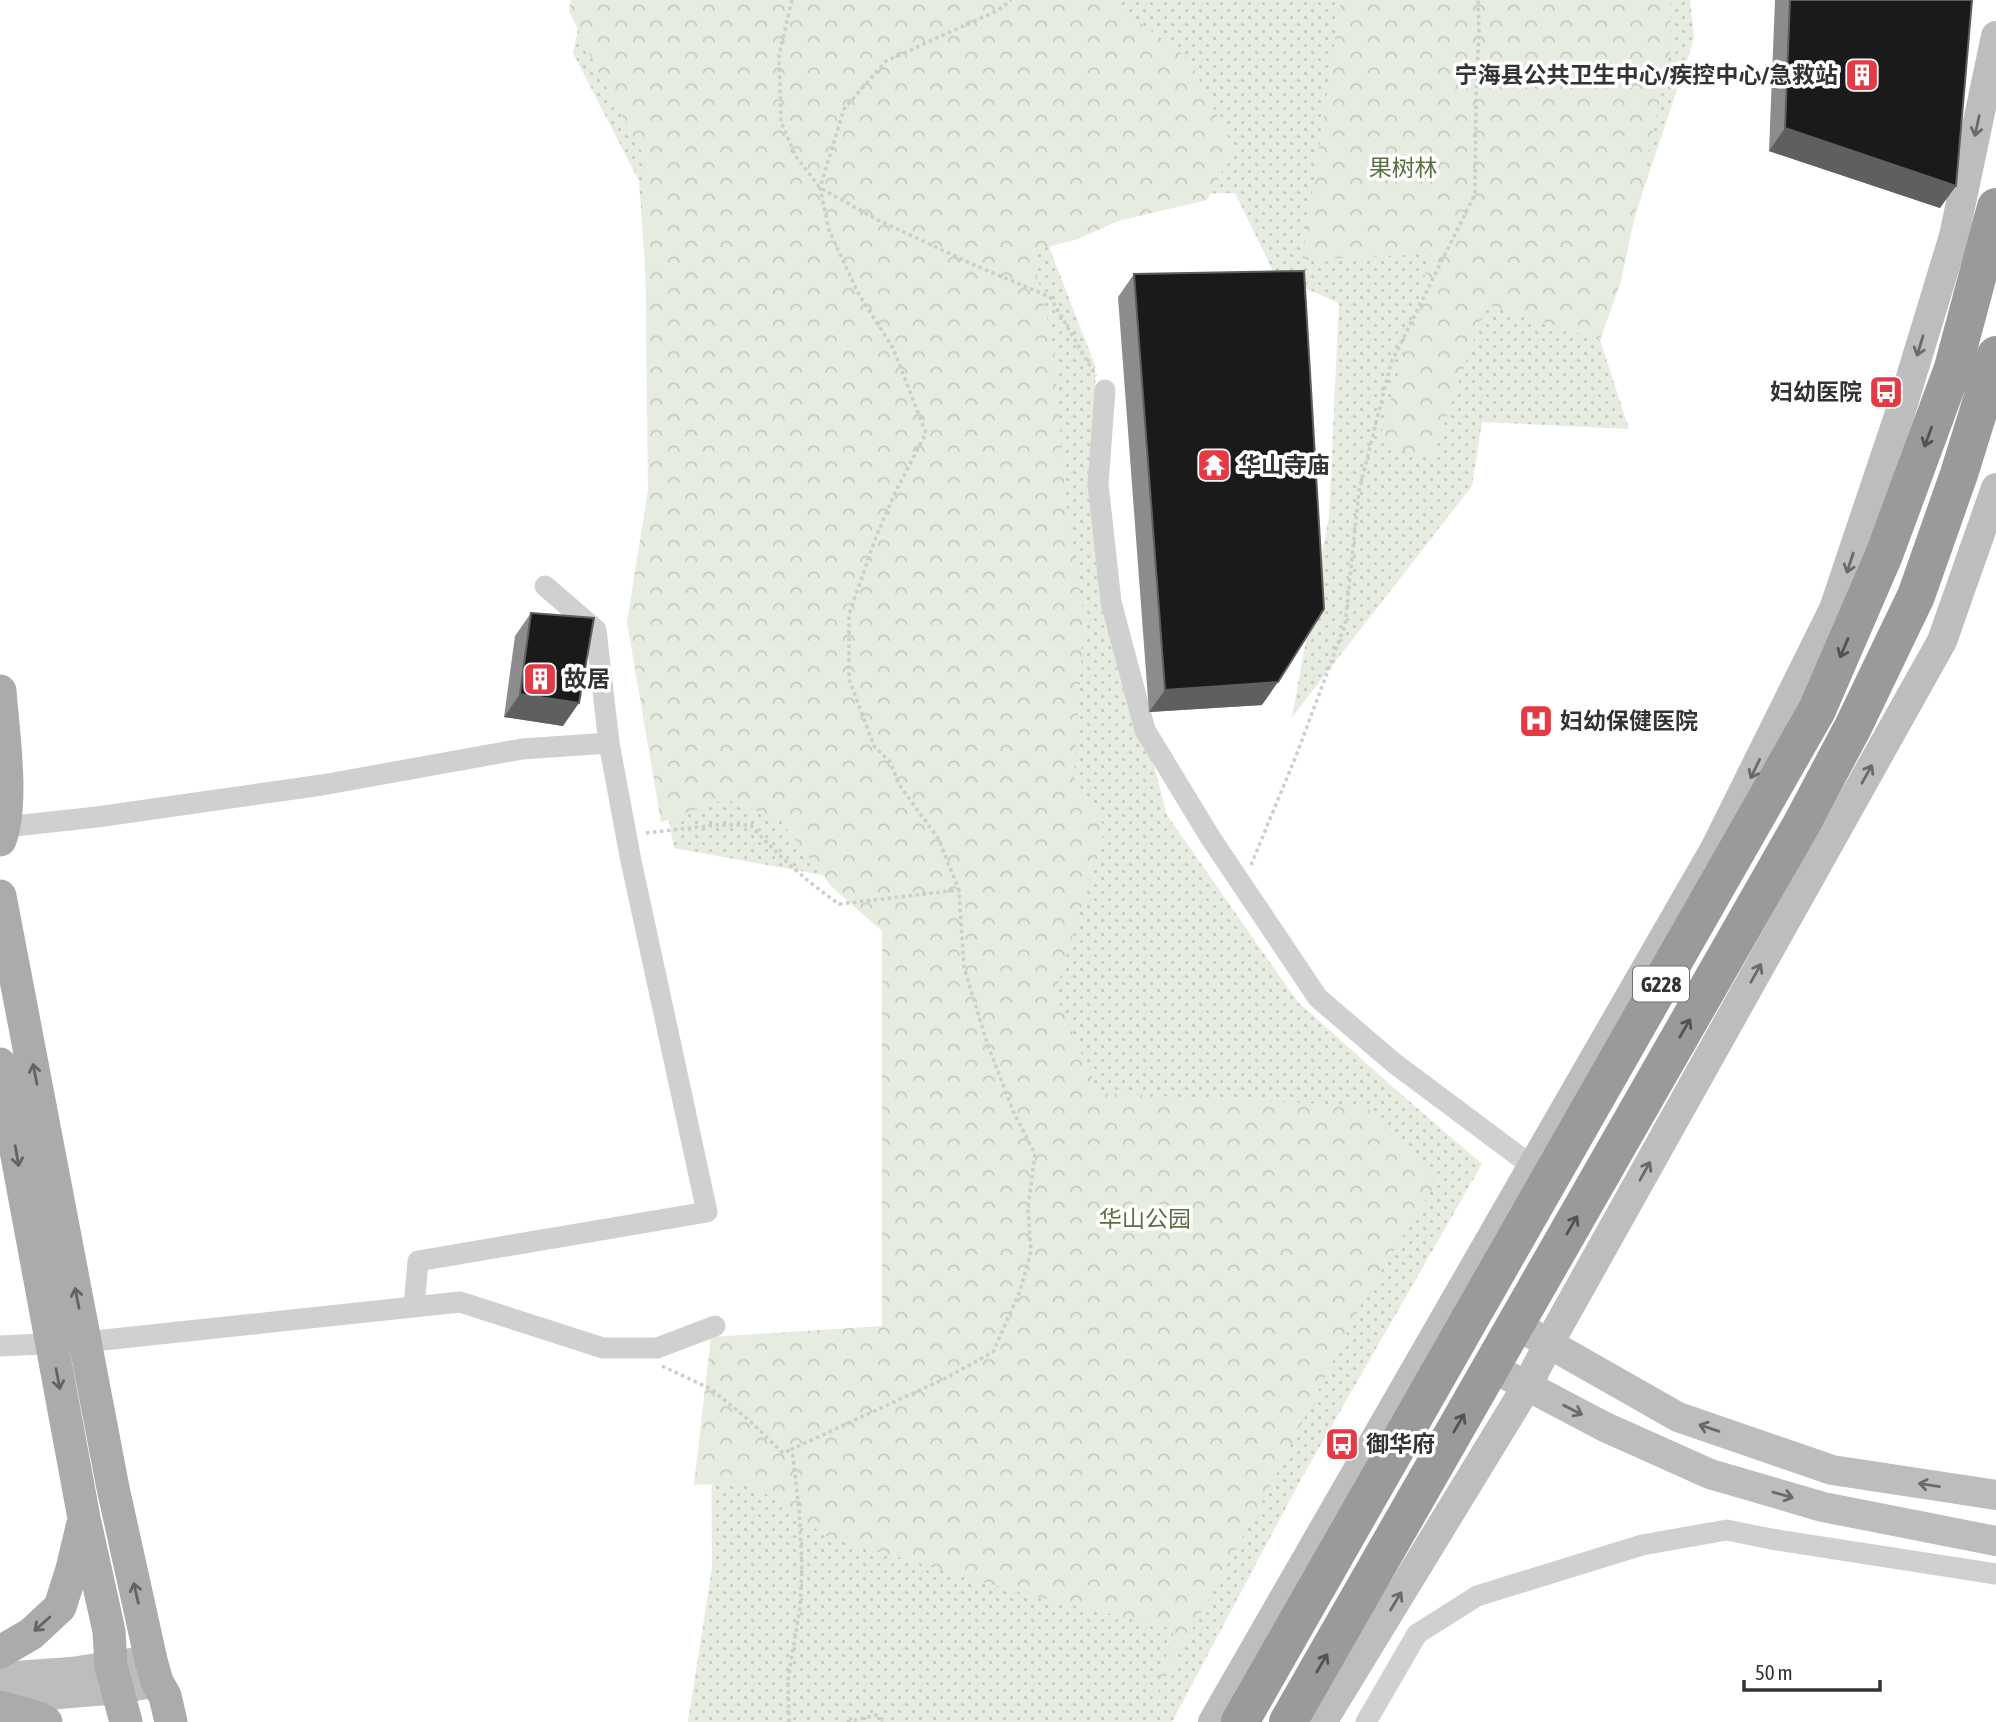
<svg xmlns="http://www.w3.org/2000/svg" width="1996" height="1722" font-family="'Asap Condensed','Noto Sans SC',sans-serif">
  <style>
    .green { fill: url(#green-dots) }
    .forest { fill: url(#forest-crowns) }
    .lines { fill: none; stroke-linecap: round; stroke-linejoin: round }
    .path { stroke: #cdcdcd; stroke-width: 3.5; stroke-dasharray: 3.5 3.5; stroke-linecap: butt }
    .street { stroke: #d0d0d0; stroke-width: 21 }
    .secondary { stroke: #bdbdbd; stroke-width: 30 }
    .primary { stroke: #ababab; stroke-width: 33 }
    .highway { stroke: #9a9a9a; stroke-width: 38 }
    .wall { fill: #8c8c8c }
    .shaded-wall { fill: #5f5f5f }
    .building { fill: #1a1a1a; stroke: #5f5f5f; stroke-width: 2 }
    .oneway { stroke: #6a6a6a }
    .oneway2 { stroke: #525252 }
    .oneway3 { stroke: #636363 }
    .labels { text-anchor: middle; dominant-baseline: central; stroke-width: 7; stroke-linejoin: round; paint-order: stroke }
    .shield { fill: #fff; stroke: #707070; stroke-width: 2 }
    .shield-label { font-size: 21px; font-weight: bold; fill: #333 }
    .poi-label { font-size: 23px; font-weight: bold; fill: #333; stroke: #fff; text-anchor: start }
    .park-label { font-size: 23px; fill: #56703f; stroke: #fff }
  </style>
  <defs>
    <pattern id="green-dots" width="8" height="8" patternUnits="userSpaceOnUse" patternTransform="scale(1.75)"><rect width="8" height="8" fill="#e6ecdf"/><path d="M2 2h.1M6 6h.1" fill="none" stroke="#c6cbc0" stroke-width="1.8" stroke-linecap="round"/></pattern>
    <pattern id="forest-crowns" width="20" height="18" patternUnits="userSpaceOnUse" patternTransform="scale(1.75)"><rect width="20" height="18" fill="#e6ecdf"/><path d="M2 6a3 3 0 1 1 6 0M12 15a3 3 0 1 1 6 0" fill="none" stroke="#c6cbc0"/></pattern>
  </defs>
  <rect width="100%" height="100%" fill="#fff"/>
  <!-- green -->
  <path class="green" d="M 584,0 L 1690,0 L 1694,39 L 1638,206 L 1600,340 L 1629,429 L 1482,422 L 1472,486 L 1292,717 L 1329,516 L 1339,303 L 1275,275 L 1235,193 L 1030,198 L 1095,365 L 1100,561 L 1167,815 L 1297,1001 L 1395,1089 L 1482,1164 L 1300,1481 L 1172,1722 L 688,1722 L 712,1568 L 711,1356 L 882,1326 L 882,886 L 674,848 L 643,682 L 662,505 L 639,181 L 573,53 Z"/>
  <!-- forest -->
  <path class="forest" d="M 571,0 L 1109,0 L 1188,58 L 1234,148 L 1207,200 L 1118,221 L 1078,239 L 1032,251 L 1054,351 L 1065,493 L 1084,617 L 1074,777 L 1109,834 L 1102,837 L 1055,994 L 1099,1093 L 1366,1106 L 1436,1183 L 1364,1299 L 1270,1487 L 1150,1706 L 1175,1629 L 1021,1593 L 826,1536 L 749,1482 L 694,1485 L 711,1337 L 882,1326 L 882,931 L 832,887 L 780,820 L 725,799 L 661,822 L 627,622 L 648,490 L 644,156 L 605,85 L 569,11 Z
    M 1341,0 L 1670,0 L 1671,47 L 1621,281 L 1600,340 L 1486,304 L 1432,459 L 1379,442 L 1431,254 L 1302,260 Z"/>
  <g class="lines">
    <!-- path -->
    <path class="path" d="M 792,0 L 779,55 L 781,122 L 795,155 L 820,188 L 878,220 L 972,264 L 1050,297 L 1096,376
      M 646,833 L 716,825 L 751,825 C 777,855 806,881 839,904 L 959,890
      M 1251,865 L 1296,756 L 1345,625 L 1359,491 L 1391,363 L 1475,194 L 1476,98 L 1479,32 L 1478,0
      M 662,1366 L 711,1389 L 750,1421 L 783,1453 L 792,1449
      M 789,1722 L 788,1679 L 800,1608 L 802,1566 L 799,1508 L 792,1449 L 946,1378 L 993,1352 L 1020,1291 L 1031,1251 L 1028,1209 L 1035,1154 L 1014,1113 L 987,1043 L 964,967 L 959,890 L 938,838 L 900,786 L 890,762 L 874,746 L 849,679 L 849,614 L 876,537 L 895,493 L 926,433 L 893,348 L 858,293 L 829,230 L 820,188 L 844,109 L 886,61 L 999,10 L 1011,0
      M 847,1722 L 876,1715 L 886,1722"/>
    <!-- street -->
    <path class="street" d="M 1105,390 L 1098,484 L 1111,602 L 1145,730 L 1210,837 L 1318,998 L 1394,1063 L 1532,1166
      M 5,827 L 97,817 L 322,785 L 522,749 L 609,743
      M 414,1307 L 418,1261 L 707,1212 L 631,861 L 609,743 L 596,630 L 545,586
      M 0,1346 L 85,1342 L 460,1302 L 603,1348 L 657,1348 L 715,1326
      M 1366,1722 L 1417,1634 L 1477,1596 L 1642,1545 L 1727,1530 L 1771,1539 L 1996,1574"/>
    <!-- secondary -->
    <path class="secondary" d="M 1532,1334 L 1678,1417 L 1832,1470 L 1996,1495
      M 1510,1377 L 1605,1427 L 1710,1474 L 1823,1507 L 1996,1541
      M 0,1677 L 71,1672 L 151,1660
      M 0,1699 L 119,1689 L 157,1682
      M 1213,1722 L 1715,849 L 1834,609 L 1901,410 L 1954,236 L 1996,36
      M 1322,1722 L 1527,1386 L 1549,1343 L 1942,641 L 1996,488"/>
    <!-- primary -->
    <path class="primary" d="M 0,691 C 3,731 14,804 0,840
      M 0,896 L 113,1488 L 151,1660 L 157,1682 L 165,1696 L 171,1722
      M 0,1064 L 84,1518 L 109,1631 L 111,1666 L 126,1722
      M 0,1652 L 31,1634 L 60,1607 L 72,1569 L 82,1527
      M 0,1707 L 39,1718 L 46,1722"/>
    <!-- highway -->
    <path class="highway" d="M 1240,1722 L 1817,710 L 1884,555 L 1953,368 L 1996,207
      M 1288,1722 L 1801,825 L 1853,727 L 1916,596 L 1959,474 L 1996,355"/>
  </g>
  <!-- wall -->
  <path class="wall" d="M 1775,0 L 1972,0 L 1940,208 L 1769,151 Z
    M 1134,274 L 1262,705 L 1149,712 L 1118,297 Z
    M 531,613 L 563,726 L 504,717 L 515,636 Z"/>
  <!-- shaded-wall -->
  <path class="shaded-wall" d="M 1785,128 L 1956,186 L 1940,208 L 1769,151 Z
    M 1278,682 L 1262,705 L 1149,712 L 1165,690 Z
    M 520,694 L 579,703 L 563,726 L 504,717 Z"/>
  <!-- building -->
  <path class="building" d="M 1790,0 L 1972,0 L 1956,186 L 1785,128 Z
    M 1304,271 L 1324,609 L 1278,682 L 1165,690 L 1134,274 Z
    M 531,613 L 594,618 L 579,703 L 520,694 Z"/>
  <!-- one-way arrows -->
  <defs><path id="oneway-shaft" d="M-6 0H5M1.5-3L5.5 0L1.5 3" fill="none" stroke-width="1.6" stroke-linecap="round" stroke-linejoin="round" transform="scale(1.75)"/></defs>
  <g class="oneway">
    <use href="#oneway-shaft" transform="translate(1977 126) rotate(102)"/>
    <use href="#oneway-shaft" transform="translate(1920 346) rotate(107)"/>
    <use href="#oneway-shaft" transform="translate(1850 563) rotate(108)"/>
    <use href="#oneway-shaft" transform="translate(1755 769) rotate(116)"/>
    <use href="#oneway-shaft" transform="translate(1867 774) rotate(-61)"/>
    <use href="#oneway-shaft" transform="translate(1756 973) rotate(-61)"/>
    <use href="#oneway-shaft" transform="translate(1645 1171) rotate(-61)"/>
    <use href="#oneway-shaft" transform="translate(1573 1410) rotate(27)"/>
    <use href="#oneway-shaft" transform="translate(1709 1428) rotate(-161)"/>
    <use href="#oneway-shaft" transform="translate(1929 1485) rotate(-171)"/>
    <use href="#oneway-shaft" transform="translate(1783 1495) rotate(16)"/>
    <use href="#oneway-shaft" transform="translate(1396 1601) rotate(-59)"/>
  </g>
  <g class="oneway2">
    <use href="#oneway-shaft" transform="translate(1928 437) rotate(110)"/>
    <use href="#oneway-shaft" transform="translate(1844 648) rotate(113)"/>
    <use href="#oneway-shaft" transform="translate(1685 1028) rotate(-60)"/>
    <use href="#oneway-shaft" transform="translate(1572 1225) rotate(-60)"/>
    <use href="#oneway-shaft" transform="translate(1459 1423) rotate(-60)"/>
    <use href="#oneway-shaft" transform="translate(1322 1663) rotate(-60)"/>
  </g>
  <g class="oneway3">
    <use href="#oneway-shaft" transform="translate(35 1074) rotate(-101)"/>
    <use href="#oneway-shaft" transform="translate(17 1156) rotate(80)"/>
    <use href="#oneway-shaft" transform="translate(77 1298) rotate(-101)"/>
    <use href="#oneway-shaft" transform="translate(58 1379) rotate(79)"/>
    <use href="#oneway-shaft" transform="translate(136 1593) rotate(-103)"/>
    <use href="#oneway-shaft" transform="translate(42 1624) rotate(138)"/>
  </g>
  <!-- icons -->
  <defs>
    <g id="building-square" transform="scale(1.75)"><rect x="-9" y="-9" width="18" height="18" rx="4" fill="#e63946" stroke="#fff"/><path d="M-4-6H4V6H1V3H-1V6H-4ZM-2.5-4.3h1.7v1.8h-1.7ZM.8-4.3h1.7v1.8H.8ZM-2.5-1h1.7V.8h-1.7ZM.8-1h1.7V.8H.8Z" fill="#fff"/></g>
    <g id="bus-square" transform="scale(1.75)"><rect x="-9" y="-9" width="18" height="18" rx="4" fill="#e63946" stroke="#fff"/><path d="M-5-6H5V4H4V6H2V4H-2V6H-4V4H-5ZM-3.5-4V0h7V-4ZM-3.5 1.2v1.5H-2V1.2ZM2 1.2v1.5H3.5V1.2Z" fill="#fff"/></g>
    <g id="temple-square" transform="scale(1.75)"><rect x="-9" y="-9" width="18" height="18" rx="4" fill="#e63946" stroke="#fff"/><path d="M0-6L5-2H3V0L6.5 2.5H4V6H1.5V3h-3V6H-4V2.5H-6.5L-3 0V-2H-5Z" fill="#fff"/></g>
    <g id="hospital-square" transform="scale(1.75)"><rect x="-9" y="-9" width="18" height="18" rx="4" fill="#e63946" stroke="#fff"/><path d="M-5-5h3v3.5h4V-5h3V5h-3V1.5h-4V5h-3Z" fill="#fff"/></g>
  </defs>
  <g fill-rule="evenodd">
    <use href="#building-square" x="1862" y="75"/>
    <use href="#bus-square" x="1886" y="392"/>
    <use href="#temple-square" x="1214" y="465"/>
    <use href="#building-square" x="540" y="679"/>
    <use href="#hospital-square" x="1536" y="721"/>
    <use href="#bus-square" x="1342" y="1444"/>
  </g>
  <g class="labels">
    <!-- shield labels -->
    <rect class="shield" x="1633" y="966.5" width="56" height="35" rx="5"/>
    <g class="shield-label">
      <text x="1661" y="984">G228</text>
    </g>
    <!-- poi labels -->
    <g class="poi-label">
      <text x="1838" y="75" text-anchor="end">宁海县公共卫生中心/疾控中心/急救站</text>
      <text x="1862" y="392" text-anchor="end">妇幼医院</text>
      <text x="1238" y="465">华山寺庙</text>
      <text x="564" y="679">故居</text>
      <text x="1560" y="721">妇幼保健医院</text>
      <text x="1366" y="1444">御华府</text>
    </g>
    <!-- park labels -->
    <g class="park-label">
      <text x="1403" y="168">果树林</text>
      <text x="1145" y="1219">华山公园</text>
    </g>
  </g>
  <!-- scale -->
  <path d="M1744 1680v10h136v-10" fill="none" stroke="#333333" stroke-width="3.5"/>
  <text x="1755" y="1680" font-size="21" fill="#333333" stroke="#ffffff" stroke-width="5" paint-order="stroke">50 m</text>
</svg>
